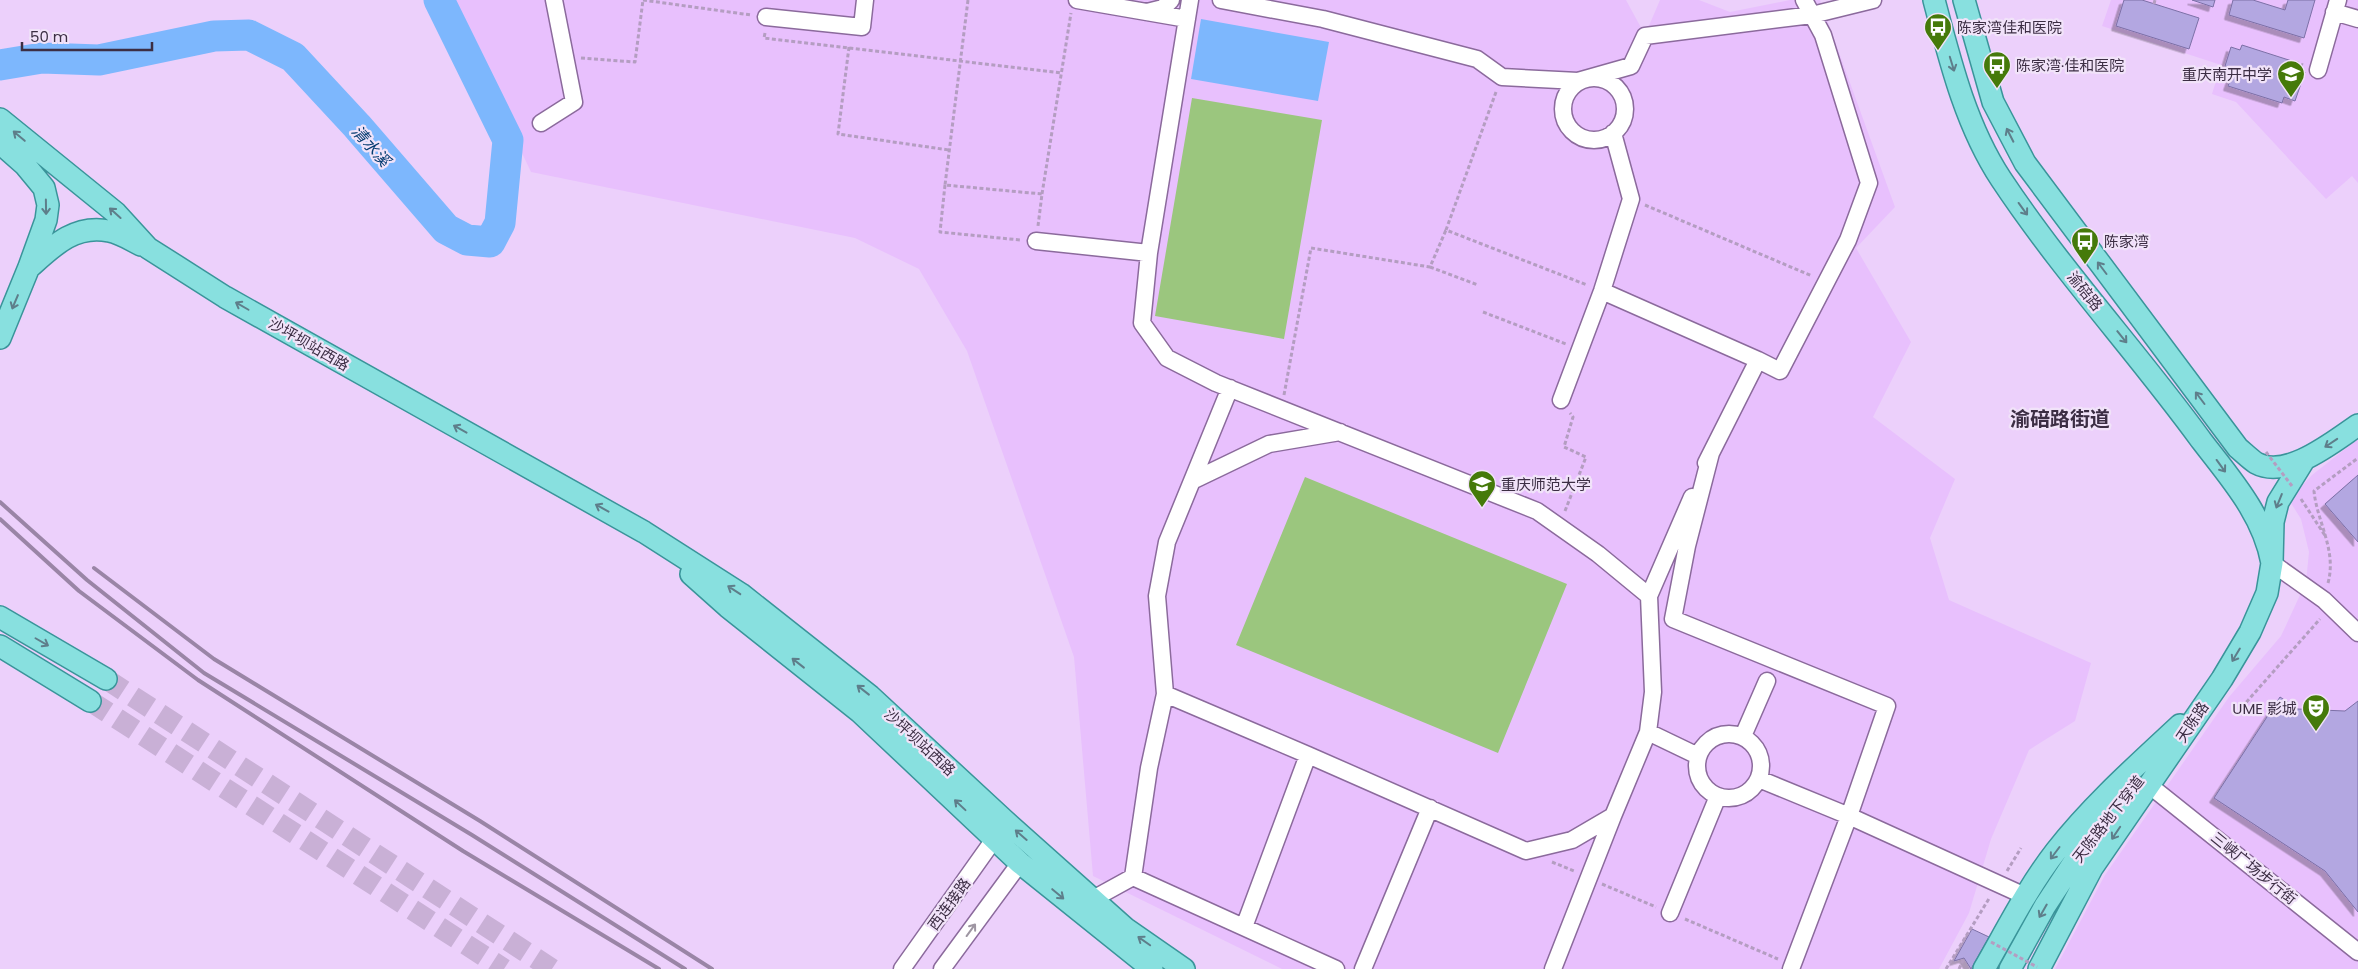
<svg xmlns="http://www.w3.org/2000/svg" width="2358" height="969" font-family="Poppins,'Noto Sans SC',sans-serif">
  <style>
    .built { fill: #e8c0fd }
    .green { fill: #9bc67e }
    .water { fill: #7db7fd }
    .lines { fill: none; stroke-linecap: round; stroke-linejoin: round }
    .river { stroke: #7db7fd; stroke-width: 31 }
    .building { fill: #b3a7e1; stroke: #7c70a6; filter: url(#shadow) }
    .major-tunnel { stroke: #c9b0d6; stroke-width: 21; stroke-dasharray: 21 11; stroke-linecap: butt }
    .minor-casing { stroke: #8b6a9c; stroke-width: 19 }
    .major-casing { stroke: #3a949a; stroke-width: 24 }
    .path { stroke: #b49dc1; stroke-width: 3; stroke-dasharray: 4 2.5; stroke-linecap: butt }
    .minor { stroke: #fff; stroke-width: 16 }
    .major { stroke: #88e0df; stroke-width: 21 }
    .rail { stroke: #9a85a6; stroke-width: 4 }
    .path-bridge { stroke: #b49dc1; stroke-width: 3; stroke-dasharray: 4 2.5; stroke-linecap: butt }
    .oneway { stroke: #5e7e8a }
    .oneway2 { stroke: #9e96a2 }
    .labels { text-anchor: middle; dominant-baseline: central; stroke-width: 4.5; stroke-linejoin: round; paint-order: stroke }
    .poi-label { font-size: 15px; fill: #3c2e44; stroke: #f1e3f9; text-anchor: start }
    .street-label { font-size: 15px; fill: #3c2e44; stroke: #f1e3f9 }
    .water-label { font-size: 16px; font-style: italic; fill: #043b70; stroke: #f1e3f9 }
    .district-label { font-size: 20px; font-weight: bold; fill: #3c2e44; stroke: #f1e3f9 }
  </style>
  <defs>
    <filter id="shadow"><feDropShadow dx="-4.5" dy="4.5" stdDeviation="0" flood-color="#0004"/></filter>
  </defs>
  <rect width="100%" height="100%" fill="#ecd0fb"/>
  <!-- built -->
  <path class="built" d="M 449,0 L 1626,0 L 1645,35 L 1660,0 L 1699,0 L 1730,12 L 1790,0 L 1820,0 L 1895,207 L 1856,248 L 1911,342 L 1873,417 L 1955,479 L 1930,538 L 1949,600 L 2091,663 L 2075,721 L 2029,750 L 1991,839 L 1969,913 L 1939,969 L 1282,969 L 1093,876 L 1074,657 L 967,351 L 919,269 L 855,238 L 531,172 Z
    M 2111,0 L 2358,0 L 2358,183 L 2352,176 L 2326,199 L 2236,102 L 2212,94 L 2221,65 L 2102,26 Z
    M 2358,439 L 2358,969 L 2055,969 L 2105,875 L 2229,697 L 2281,636 L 2306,582 L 2309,552 L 2301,519 L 2289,500 L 2312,475 Z"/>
  <!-- green -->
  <path class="green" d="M 1192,98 L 1322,120 L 1284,339 L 1155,316 Z
    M 1305,477 L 1567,584 L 1498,753 L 1236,645 Z"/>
  <!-- water -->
  <path class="water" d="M 1201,19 L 1329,42 L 1318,101 L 1191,79 Z"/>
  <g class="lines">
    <!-- river -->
    <path class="river" d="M 0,65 L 42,58 L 99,60 L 214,36 L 249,35 L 293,57 L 357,126 L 446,229 L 467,240 L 490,242 L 500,223 L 508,140 L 439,0"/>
  </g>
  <!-- building -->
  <path class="building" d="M 2124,0 L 2142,0 L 2199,18 L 2189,49 L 2116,26 Z
    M 2192,0 L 2215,0 L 2213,7 Z
    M 2233,0 L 2253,0 L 2285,10 L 2288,0 L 2315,0 L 2304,38 L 2229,15 Z
    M 2242,45 L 2295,62 L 2293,68 L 2305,72 L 2295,101 L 2284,97 L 2282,103 L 2228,86 L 2234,69 L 2225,66 L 2231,47 L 2240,50 Z
    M 2358,475 L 2358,542 L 2325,504 Z
    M 2280,697 L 2298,709 L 2345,711 L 2358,701 L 2358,912 L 2325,871 L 2214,798 Z
    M 1972,929 L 1989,937 L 1971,969 L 1964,958 L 1954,961 Z"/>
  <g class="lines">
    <!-- major-tunnel -->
    <path class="major-tunnel" d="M 106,679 L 552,969
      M 90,701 L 504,969"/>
    <!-- minor casing -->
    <g class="minor-casing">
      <path id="minor" d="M 1077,0 L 1187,19
        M 1190,0 L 1149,253 L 1142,323 L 1167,358 L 1216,383 L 1537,511 L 1598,554 L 1649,596 L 1653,692 L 1648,732 L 1698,756
        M 1221,0 L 1323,19 L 1477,59 L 1502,77 L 1578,81 L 1631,66 L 1645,36 L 1812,15 L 1873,0
        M 1147,12 L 1163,8 L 1171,0
        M 2334,12 L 2358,19
        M 766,17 L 862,27 L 865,0
        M 2318,70 L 2338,0
        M1563 109a31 31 0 1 1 62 0a31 31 0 1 1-62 0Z
        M 541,123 L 574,102 L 554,0
        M 1036,241 L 1149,253
        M 1602,291 L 1758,360 L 1706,463
        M 1758,360 L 1780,371 L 1848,240 L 1869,183 L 1823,35 L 1804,0
        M 1230,388 L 1167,542 L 1157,596 L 1165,694 L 1308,755 L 1526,851 L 1572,840 L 1613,816 L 1648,732
        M 1561,400 L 1602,291 L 1631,199 L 1613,133
        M 1711,453 L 1687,546 L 1673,619 L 1887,706 L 1849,816 L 1791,969
        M 1192,481 L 1269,444 L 1340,432
        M 2272,563 L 2324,600 L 2358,633
        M 1649,596 L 1692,497
        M 1165,694 L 1149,768 L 1133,877 L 1336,969
        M1697 766a32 32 0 1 1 64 0a32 32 0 1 1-64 0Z
        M 1743,736 L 1767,681
        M 1759,779 L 1849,816 L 2025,896
        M 2149,785 L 2358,952
        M 1093,899 L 1133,877
        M 1670,913 L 1718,796
        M 1244,927 L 1308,755
        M 902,969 L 995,838
        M 942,969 L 1020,863
        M 1363,969 L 1430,808
        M 1553,969 L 1613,816"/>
    </g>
    <!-- major casing -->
    <g class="major-casing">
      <path id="major" d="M 1934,0 C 1950,61 1966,126 2001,179 C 2062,271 2137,352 2201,440 C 2230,478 2263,514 2272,563
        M 1964,0 L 1993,102 L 2025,163 L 2238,448 C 2244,453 2250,459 2256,463 C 2287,480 2334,441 2358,425
        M 0,119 L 116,213 L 148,248 L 225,297 L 644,532 L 741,594 L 870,696 L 1004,820 L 1125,928 L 1184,969
        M 0,143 L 25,165 L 44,188 L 48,205 L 46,220 L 29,267 L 0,338
        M 31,266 C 54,245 76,224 109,231 C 120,233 131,240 141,245
        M 691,574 L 728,607 L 860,712 L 1020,863 L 1152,969
        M 0,617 L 106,679
        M 0,646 L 90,701
        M 1984,969 C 2007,929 2028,887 2056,851 C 2092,805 2137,765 2180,725
        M 2010,969 L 2045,906 L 2076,859 L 2133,787
        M 2039,969 L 2092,868 L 2222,679 L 2250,632 L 2267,593 L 2272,563 L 2273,522 L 2278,502 L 2304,460"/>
    </g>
    <!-- path -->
    <path class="path" d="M 643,0 L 751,15
      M 968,0 L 945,185 L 1042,194 L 1038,226
      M 2154,4 L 2155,0
      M 765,33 L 764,38 L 1062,73
      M 849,47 L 838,134 L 949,150
      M 581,58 L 635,62 L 643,0
      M 2295,62 L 2303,65
      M 1496,92 L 1446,230 L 1587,285
      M 945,185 L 940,232 L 1020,240
      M 1042,194 L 1071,13
      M 1645,205 L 1812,276
      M 1430,267 L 1478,285
      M 1483,312 L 1566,344
      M 1284,395 L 1311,248 L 1430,267 L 1446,230
      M 2301,499 L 2326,537
      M 1565,511 L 1586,457 L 1564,447 L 1573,417 L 1570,413
      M 2328,583 C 2337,550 2317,522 2314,491 L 2358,458
      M 2242,707 L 2320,619
      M 1552,862 L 1574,871
      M 2007,871 L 2021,848
      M 1602,884 L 1656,907
      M 1685,919 L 1778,959
      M 1946,969 L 1990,897
      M 1959,969 L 1964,958"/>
    <!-- minor -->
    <use href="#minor" class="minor"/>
    <!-- major -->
    <use href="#major" class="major"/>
    <!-- rail -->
    <path class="rail" d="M 0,502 L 87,580 L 204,673 L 472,835 L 685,969
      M 0,519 L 79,591 L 198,680 L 463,851 L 659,969
      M 94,568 L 214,659 L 480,821 L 712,969"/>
    <!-- path-bridge -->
    <path class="path-bridge" d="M 2266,452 L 2292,486
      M 1991,942 L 2037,967"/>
  </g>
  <!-- one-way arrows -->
  <defs><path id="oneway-shaft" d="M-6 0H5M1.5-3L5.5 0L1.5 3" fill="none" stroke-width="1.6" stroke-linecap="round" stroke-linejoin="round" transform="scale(1.25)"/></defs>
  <g class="oneway">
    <use href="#oneway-shaft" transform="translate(1952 64) rotate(73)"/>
    <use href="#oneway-shaft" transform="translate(2010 135) rotate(-117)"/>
    <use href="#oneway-shaft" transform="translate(19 136) rotate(-140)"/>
    <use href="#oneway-shaft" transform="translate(46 207) rotate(89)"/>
    <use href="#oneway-shaft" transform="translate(2023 209) rotate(54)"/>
    <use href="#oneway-shaft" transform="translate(115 213) rotate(-138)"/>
    <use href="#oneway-shaft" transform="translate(2102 268) rotate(-127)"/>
    <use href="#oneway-shaft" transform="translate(15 302) rotate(113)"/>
    <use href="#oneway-shaft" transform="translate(242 306) rotate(-150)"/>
    <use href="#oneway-shaft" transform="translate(2122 337) rotate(51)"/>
    <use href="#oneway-shaft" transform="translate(2200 398) rotate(-127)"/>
    <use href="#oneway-shaft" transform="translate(460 429) rotate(-151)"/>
    <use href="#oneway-shaft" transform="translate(2331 443) rotate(146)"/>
    <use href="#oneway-shaft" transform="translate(2221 466) rotate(54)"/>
    <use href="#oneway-shaft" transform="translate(2279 501) rotate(112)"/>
    <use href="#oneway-shaft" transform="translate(602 508) rotate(-151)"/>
    <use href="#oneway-shaft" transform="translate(734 590) rotate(-147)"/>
    <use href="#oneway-shaft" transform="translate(42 642) rotate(30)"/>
    <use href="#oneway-shaft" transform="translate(2236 655) rotate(121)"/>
    <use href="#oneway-shaft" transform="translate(798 663) rotate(-142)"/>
    <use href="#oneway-shaft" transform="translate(863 690) rotate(-142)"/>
    <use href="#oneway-shaft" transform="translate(960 805) rotate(-137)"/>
    <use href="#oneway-shaft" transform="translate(2116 833) rotate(124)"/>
    <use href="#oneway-shaft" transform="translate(1021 835) rotate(-139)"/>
    <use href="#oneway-shaft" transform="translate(2055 853) rotate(127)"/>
    <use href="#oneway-shaft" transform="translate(1058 894) rotate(40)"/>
    <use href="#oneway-shaft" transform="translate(2043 911) rotate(120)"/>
    <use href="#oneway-shaft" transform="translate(1144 941) rotate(-145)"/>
  </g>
  <use class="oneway2" href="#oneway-shaft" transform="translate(971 930) rotate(-54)"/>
  <!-- icons -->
  <defs>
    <g id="bus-pin" transform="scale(1.4375)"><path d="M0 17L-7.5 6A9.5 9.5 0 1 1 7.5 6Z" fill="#457a0a" stroke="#f1e3f9"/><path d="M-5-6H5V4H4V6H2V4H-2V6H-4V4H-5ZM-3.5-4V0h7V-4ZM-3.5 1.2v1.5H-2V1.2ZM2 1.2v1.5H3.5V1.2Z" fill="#fff"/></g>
    <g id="school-pin" transform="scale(1.4375)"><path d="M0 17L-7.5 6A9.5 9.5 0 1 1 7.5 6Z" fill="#457a0a" stroke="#f1e3f9"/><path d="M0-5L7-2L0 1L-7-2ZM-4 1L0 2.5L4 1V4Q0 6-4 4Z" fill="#fff"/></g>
    <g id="university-pin" transform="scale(1.4375)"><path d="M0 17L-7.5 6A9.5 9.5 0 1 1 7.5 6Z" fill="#457a0a" stroke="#f1e3f9"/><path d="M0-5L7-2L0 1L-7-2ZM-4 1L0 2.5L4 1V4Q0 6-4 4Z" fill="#fff"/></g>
    <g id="theatre-pin" transform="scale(1.4375)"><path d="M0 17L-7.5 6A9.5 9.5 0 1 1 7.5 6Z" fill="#457a0a" stroke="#f1e3f9"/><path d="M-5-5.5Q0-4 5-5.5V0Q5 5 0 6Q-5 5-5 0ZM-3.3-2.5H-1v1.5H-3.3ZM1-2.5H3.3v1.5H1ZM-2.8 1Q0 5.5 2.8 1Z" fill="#fff"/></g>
  </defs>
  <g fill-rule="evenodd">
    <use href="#bus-pin" x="1938" y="27"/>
    <use href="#bus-pin" x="1997" y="65"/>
    <use href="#school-pin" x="2291" y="74"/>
    <use href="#bus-pin" x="2085" y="241"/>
    <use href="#university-pin" x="1482" y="484"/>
    <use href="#theatre-pin" x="2316" y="708"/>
  </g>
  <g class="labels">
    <!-- poi labels -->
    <g class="poi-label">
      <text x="1957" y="27">陈家湾佳和医院</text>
      <text x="2016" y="65">陈家湾·佳和医院</text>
      <text x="2272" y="74" text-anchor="end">重庆南开中学</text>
      <text x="2104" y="241">陈家湾</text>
      <text x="1501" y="484">重庆师范大学</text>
      <text x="2297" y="708" text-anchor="end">UME 影城</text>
    </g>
    <!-- street labels -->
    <g class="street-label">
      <text transform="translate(2085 291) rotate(51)">渝碚路</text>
      <text transform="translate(309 344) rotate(30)">沙坪坝站西路</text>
      <text transform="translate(2192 722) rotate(-56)">天陈路</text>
      <text transform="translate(920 742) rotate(43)">沙坪坝站西路</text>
      <text transform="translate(2108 819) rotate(-52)">天陈路地下穿道</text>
      <text transform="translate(2254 868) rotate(39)">三峡广场步行街</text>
      <text transform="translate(949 904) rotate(-54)">西连接路</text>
    </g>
    <!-- water labels -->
    <g class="water-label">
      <text transform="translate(371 146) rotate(48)">清水溪</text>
    </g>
    <!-- district labels -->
    <g class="district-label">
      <text x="2060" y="419">渝碚路街道</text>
    </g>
  </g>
  <!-- scale -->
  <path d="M22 42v8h130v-8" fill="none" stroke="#3c2e44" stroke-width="2.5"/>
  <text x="30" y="42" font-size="15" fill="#3c2e44" stroke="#f1e3f9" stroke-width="4" paint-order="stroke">50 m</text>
</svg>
